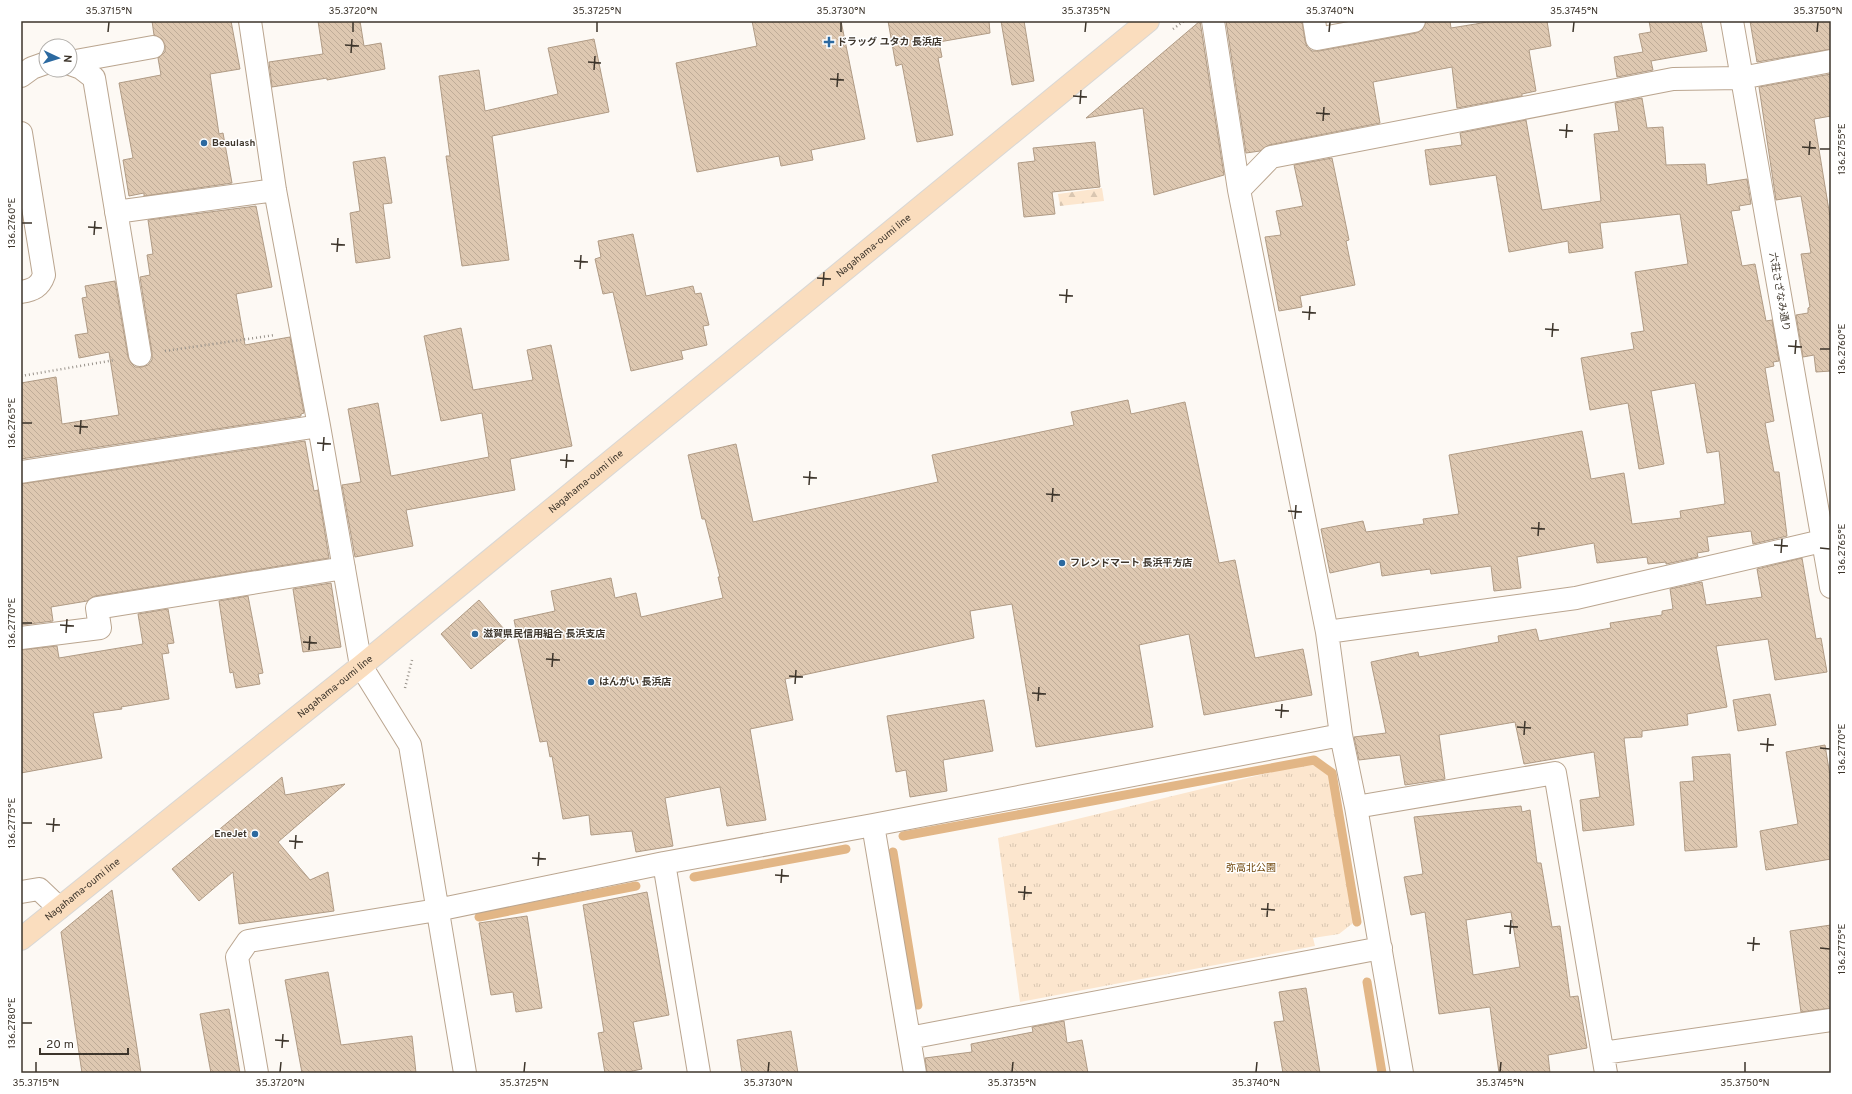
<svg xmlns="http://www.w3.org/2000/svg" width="1852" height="1094" font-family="Overpass,'Noto Sans JP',sans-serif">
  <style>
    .forest { fill: url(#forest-firs) }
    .park { fill: url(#park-tufts) }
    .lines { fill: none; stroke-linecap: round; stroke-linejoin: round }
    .stream { stroke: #e2b686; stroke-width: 9 }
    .building { fill: url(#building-back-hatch); stroke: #b09b85; fill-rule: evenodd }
    .minor-casing { stroke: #baa58f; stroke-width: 24 }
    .major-casing { stroke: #d8d7d5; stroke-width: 24 }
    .path { stroke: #98928a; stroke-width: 2.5; stroke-dasharray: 1 3; stroke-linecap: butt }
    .minor { stroke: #fff; stroke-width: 22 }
    .major { stroke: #faddbe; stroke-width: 22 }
    .ticks { fill: none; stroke: #3d352b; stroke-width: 1.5 }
    .poi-dot { fill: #2b69a0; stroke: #fff; stroke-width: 1.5 }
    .labels { text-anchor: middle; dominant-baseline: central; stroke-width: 3; stroke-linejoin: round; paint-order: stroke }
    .poi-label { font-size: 10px; font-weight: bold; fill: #3d352b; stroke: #fff; text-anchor: start }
    .street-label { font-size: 10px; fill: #3d352b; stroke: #fff }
    .park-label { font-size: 10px; fill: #6f460b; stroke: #fff }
    .neatline { fill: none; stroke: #3d352b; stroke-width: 1.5 }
    .ticks-label { font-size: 10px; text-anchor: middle; fill: #3d352b }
  </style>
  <defs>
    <pattern id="forest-firs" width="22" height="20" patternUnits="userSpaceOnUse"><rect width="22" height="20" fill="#fce6ce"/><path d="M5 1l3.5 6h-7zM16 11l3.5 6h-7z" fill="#d9c6b1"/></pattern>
    <pattern id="park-tufts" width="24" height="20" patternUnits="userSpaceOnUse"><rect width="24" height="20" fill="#fce6ce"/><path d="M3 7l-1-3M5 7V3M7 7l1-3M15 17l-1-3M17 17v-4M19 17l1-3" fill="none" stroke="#d9c6b1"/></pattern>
    <pattern id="building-back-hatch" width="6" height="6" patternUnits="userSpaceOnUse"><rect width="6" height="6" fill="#dec8b1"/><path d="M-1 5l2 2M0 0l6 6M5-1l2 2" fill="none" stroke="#bfac98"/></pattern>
  </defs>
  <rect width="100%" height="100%" fill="#fdf9f4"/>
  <!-- forest -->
  <path class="forest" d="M 1102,188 L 1104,201 L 1060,206 L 1058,194 Z"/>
  <!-- park -->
  <path class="park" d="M 1305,764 L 1312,764 L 1329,774 L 1353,923 L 1339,934 L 1313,938 L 1315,946 L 1020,1002 L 998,838 Z"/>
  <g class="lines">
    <!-- stream -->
    <path class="stream" d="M 903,836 L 1314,760 L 1332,773 L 1357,922
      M 893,852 L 918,1005
      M 694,877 L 846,849
      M 479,917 L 636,886
      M 1367,982 L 1382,1073"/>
  </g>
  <!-- building -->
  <path class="building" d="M 152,21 L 231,21 L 240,69 L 210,74 L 219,134 L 223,133 L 232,183 L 144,196 L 144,193 L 129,196 L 123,160 L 133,158 L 119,83 L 161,75 L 158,58 L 165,52 L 165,45 L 162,39 L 154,35 Z
    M 318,21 L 360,21 L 364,46 L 381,43 L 385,69 L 327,80 L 327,78 L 272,87 L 269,62 L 323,54 Z
    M 752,21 L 841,21 L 865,139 L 811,150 L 813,160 L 781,166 L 779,156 L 697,172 L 676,63 L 757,46 Z
    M 888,21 L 989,21 L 990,33 L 939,42 L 942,57 L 938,58 L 953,135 L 917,142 L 902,64 L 896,66 Z
    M 1001,21 L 1024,21 L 1034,81 L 1012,85 Z
    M 1200,21 L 1224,175 L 1154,195 L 1143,108 L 1086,118 Z
    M 1226,21 L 1302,21 L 1305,41 L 1307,47 L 1312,51 L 1319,51 L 1416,33 L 1422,30 L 1426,21 L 1450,21 L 1451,28 L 1494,21 L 1547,21 L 1551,46 L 1529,50 L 1536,91 L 1522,94 L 1522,96 L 1457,108 L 1452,67 L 1373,82 L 1380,123 L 1269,145 L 1260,151 L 1246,153 Z
    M 1649,21 L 1701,21 L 1707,51 L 1651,61 L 1653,70 L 1617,77 L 1614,57 L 1643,52 L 1639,34 L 1651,32 Z
    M 1750,21 L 1831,21 L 1831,49 L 1757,62 Z
    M 594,39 L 609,112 L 492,136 L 509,260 L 462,266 L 446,156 L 450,156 L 439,76 L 479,70 L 485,111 L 558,94 L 548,48 Z
    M 1831,74 L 1831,116 L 1814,119 L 1831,223 L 1831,371 L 1816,372 L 1814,355 L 1803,357 L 1796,315 L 1808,313 L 1808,308 L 1810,307 L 1801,254 L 1811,253 L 1801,196 L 1776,200 L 1759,87 Z
    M 1642,98 L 1647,128 L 1663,127 L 1666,165 L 1705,164 L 1707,185 L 1747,179 L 1751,204 L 1739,206 L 1740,210 L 1731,211 L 1742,266 L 1755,264 L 1766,321 L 1772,320 L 1779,361 L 1773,362 L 1774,366 L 1765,368 L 1774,421 L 1765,423 L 1774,472 L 1779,472 L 1787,536 L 1753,544 L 1751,531 L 1707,537 L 1709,551 L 1697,553 L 1698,557 L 1666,564 L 1666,562 L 1648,564 L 1647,557 L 1597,563 L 1594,543 L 1517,557 L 1521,588 L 1494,591 L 1491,566 L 1431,574 L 1430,569 L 1382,576 L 1380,562 L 1330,573 L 1321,529 L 1363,521 L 1366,532 L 1424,524 L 1423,519 L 1459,514 L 1449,455 L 1582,431 L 1591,479 L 1624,473 L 1632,524 L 1681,518 L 1680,511 L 1725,504 L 1719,451 L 1707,453 L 1695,383 L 1651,391 L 1664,464 L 1639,469 L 1628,403 L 1590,410 L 1581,358 L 1634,349 L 1631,333 L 1644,331 L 1635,272 L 1688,264 L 1680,214 L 1600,223 L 1603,248 L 1569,253 L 1568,241 L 1509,252 L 1496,175 L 1430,185 L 1425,150 L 1462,145 L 1460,133 L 1526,120 L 1542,210 L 1601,201 L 1594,134 L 1619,131 L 1615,103 Z
    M 1095,142 L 1100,187 L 1052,192 L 1055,214 L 1024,217 L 1018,163 L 1035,161 L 1033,148 Z
    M 385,157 L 392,203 L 383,204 L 390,258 L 356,263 L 350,213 L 360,211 L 353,162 Z
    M 1332,158 L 1349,240 L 1346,241 L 1355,285 L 1300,296 L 1302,307 L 1279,311 L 1265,237 L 1281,235 L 1276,211 L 1303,206 L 1294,165 Z
    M 256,206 L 272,287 L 236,294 L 245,345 L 290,337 L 304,413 L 301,414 L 301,416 L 21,459 L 21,383 L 56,377 L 62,424 L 119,415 L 109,352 L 79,358 L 75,335 L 88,333 L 82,298 L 87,297 L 85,286 L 115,281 L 128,357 L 131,363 L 135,367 L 142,367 L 148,365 L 152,360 L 152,353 L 140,277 L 150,275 L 147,255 L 153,254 L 148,220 Z
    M 633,234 L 646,296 L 693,286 L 695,294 L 701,293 L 709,325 L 703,326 L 707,345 L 681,351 L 683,359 L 631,371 L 613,292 L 603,294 L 595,259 L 601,257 L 598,241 Z
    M 461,328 L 473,390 L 533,380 L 527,350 L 551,345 L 572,446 L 510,459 L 515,490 L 406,510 L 413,546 L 355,557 L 342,485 L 361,482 L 348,409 L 378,403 L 391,476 L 489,457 L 482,413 L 441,421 L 424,336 Z
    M 1128,400 L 1131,414 L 1185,402 L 1219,563 L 1235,560 L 1255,658 L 1303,649 L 1312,695 L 1204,715 L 1189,634 L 1139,645 L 1153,727 L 1036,747 L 1012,604 L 970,611 L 974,638 L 785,679 L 793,720 L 750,729 L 766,820 L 727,826 L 720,787 L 665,798 L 673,846 L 636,852 L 632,831 L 591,835 L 589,815 L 563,819 L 552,756 L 550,757 L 547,741 L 540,742 L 514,620 L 555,611 L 551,591 L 611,578 L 615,598 L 636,593 L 641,617 L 723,598 L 718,577 L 720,577 L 705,519 L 702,519 L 688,455 L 736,444 L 753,522 L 938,482 L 932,455 L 1074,425 L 1071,412 Z
    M 305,441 L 314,491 L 318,490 L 329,558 L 95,596 L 87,601 L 51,607 L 53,621 L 21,625 L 21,484 Z
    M 1802,558 L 1816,639 L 1821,638 L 1827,672 L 1775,680 L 1768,639 L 1716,646 L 1727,707 L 1687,714 L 1688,725 L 1642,731 L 1642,737 L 1624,738 L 1634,825 L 1583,831 L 1580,800 L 1600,797 L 1594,752 L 1524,764 L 1515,722 L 1439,735 L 1445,779 L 1405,785 L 1400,755 L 1359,760 L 1354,737 L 1386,733 L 1371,662 L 1418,652 L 1419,657 L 1499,642 L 1498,636 L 1536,629 L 1539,641 L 1611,628 L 1610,623 L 1662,615 L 1662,611 L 1673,609 L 1670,589 L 1702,582 L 1706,605 L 1762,597 L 1757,569 Z
    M 331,583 L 341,647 L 303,652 L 293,589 Z
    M 248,596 L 263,673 L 258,674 L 260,684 L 236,688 L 233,672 L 230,673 L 219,601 Z
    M 479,600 L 510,636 L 471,669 L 441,634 Z
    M 168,609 L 174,643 L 167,644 L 169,653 L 162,654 L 169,699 L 121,707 L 122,709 L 93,713 L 102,758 L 21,773 L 21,650 L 57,646 L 59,658 L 143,644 L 138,614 Z
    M 1770,694 L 1776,725 L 1738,731 L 1733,700 Z
    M 984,700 L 993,751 L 943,760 L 947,791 L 910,797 L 906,770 L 896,772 L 887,716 Z
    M 1825,745 L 1831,782 L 1831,859 L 1766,870 L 1760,831 L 1798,824 L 1786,752 Z
    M 1730,754 L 1737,847 L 1685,851 L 1680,782 L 1694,781 L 1692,757 Z
    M 282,777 L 285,795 L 345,784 L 278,842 L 310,880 L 328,872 L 334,911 L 239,924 L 233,872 L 199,901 L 172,869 Z
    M 1521,806 L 1522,812 L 1530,810 L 1537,863 L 1541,863 L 1552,927 L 1560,926 L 1570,997 L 1578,996 L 1587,1048 L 1548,1055 L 1550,1073 L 1499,1073 L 1490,1007 L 1439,1014 L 1425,912 L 1411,915 L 1404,877 L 1423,874 L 1414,817 ZM 1511,912 L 1520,967 L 1473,975 L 1466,920 Z
    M 112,890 L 141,1073 L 82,1073 L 61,932 Z
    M 647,892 L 669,1015 L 633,1022 L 642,1069 L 623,1073 L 605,1073 L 598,1033 L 604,1032 L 583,905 Z
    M 527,916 L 542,1008 L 516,1012 L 513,992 L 491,995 L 479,923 Z
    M 1831,925 L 1831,1008 L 1801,1012 L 1790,931 Z
    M 328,972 L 341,1045 L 412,1036 L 416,1073 L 302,1073 L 285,980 Z
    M 1306,988 L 1320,1073 L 1283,1073 L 1274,1022 L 1284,1021 L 1279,992 Z
    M 229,1009 L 240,1073 L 211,1073 L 200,1014 Z
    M 1064,1021 L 1067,1043 L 1082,1040 L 1088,1073 L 927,1073 L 925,1058 L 972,1052 L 971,1044 L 1033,1032 L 1032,1027 Z
    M 791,1031 L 798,1073 L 742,1073 L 737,1040 Z"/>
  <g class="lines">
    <!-- minor casing -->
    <g class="minor-casing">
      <path id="minor" d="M 250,21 L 275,190 L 319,426 L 361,666 L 410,745 L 465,1073
        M 1213,21 L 1239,190 L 1271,157 L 1673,79 L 1741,78 L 1831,61
        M 1314,21 L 1317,39 L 1414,21
        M 1732,21 L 1831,587
        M 70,62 L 153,47
        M 70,64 L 81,68 L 94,78 L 140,355
        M 21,76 L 32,68 L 46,63
        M 21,133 L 44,275 C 40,287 33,290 21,292
        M 116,212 L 275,190
        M 21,472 L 319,426
        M 1327,632 L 1576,598 L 1822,541
        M 21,638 L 100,628 L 97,608 L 344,568
        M 1341,735 L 1356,807 L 1402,1073
        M 1356,807 L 1555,773 L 1606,1073
        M 873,825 L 915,1073
        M 664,863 L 699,1073
        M 21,892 L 39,889 L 59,908
        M 909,1038 L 1381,948
        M 1603,1053 L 1831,1020
        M 257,1073 L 237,957 L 248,941 L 437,910 L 664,863 L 873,825 L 1341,735 L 1327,632 L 1239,190"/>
    </g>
    <!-- major casing -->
    <g class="major-casing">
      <g id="major">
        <path id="s1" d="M 21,939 L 361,666 L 1148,21"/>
      </g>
    </g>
    <!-- path -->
    <path class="path" d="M 1173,29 L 1184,21
      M 165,351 L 275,335
      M 21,376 L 115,360
      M 405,688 L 412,660"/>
    <!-- minor -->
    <use href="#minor" class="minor"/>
    <!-- major -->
    <use href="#major" class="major"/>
  </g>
  <!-- ticks -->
  <path class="ticks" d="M 108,32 L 109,22M 353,32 L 353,22M 597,32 L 597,22M 841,32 L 841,22M 1085,32 L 1086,22M 1329,32 L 1330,22M 1573,32 L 1574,22M 1817,32 L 1818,22M 345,45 L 359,46M 351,53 L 352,39M 588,62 L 601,63M 594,70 L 595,56M 830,79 L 844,80M 837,87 L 838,73M 1073,96 L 1087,97M 1080,104 L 1081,90M 1316,113 L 1330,114M 1323,121 L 1324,107M 1559,130 L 1573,131M 1566,138 L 1567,124M 1802,147 L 1816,148M 1820,149 L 1830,149M 1809,155 L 1810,141M 22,223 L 32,223M 88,227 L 102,228M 94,235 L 95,221M 331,244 L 345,245M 337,252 L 338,238M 574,261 L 588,262M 580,269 L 581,255M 817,278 L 831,279M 823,286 L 824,272M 1059,295 L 1073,296M 1066,303 L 1067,289M 1302,312 L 1316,313M 1309,320 L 1310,306M 1545,329 L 1559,330M 1552,337 L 1553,323M 1788,346 L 1802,347M 1820,349 L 1830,349M 1795,354 L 1796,340M 22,423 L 32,423M 74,426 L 88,427M 80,434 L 81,420M 317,443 L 331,444M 323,451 L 324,437M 560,460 L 574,461M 566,468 L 567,454M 803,477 L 817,478M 809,485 L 810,471M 1046,494 L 1060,495M 1052,502 L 1053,488M 1288,511 L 1302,512M 1295,519 L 1296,505M 1531,528 L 1545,529M 1538,536 L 1539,522M 1774,545 L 1788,546M 1820,548 L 1830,549M 1781,553 L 1782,539M 22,623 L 32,623M 60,625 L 74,626M 66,633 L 67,619M 303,642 L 317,643M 309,650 L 310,636M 546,659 L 560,660M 552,667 L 553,653M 789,676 L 803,677M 795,684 L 796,670M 1032,693 L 1046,694M 1038,701 L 1039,687M 1275,710 L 1289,711M 1281,718 L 1282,704M 1517,727 L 1531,728M 1524,735 L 1525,721M 1760,744 L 1774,745M 1820,748 L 1830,749M 1767,752 L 1768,738M 22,823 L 32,823M 46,824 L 60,825M 53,832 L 54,818M 289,841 L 303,842M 295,849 L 296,835M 532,858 L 546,859M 538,866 L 539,852M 775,875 L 789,876M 781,883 L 782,869M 1018,892 L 1032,893M 1024,900 L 1025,886M 1261,909 L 1275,910M 1267,917 L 1268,903M 1504,926 L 1518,927M 1510,934 L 1511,920M 1747,943 L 1760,944M 1820,948 L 1830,949M 1753,951 L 1754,937M 22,1023 L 32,1023M 275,1040 L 289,1041M 282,1048 L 283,1034M 36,1072 L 36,1062M 280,1072 L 281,1062M 524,1072 L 525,1062M 768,1072 L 769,1062M 1012,1072 L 1013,1062M 1256,1072 L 1257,1062M 1500,1072 L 1501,1062M 1745,1072 L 1745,1062"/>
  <!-- markers -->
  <g class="poi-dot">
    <path d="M827 36h4v4h4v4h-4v4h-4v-4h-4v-4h4z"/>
    <circle cx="204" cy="143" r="4"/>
    <circle cx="1062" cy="563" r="4"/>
    <circle cx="475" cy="634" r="4"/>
    <circle cx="591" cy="682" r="4"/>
    <circle cx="255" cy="834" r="4"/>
  </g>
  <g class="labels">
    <!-- poi labels -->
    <g class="poi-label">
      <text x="837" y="42">ドラッグ ユタカ 長浜店</text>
      <text x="212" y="143">Beaulash</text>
      <text x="1070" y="563">フレンドマート 長浜平方店</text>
      <text x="483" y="634">滋賀県民信用組合 長浜支店</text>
      <text x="599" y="682">はんがい 長浜店</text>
      <text x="247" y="834" text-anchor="end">EneJet</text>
    </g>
    <!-- street labels -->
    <g class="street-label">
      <text stroke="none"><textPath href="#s1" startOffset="1099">Nagahama-oumi line</textPath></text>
      <text transform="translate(1779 292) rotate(80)">六荘さざなみ通り</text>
      <text stroke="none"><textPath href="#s1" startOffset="727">Nagahama-oumi line</textPath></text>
      <text stroke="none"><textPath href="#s1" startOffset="403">Nagahama-oumi line</textPath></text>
      <text stroke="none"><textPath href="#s1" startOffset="79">Nagahama-oumi line</textPath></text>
    </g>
    <!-- park labels -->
    <g class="park-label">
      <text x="1251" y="868">弥高北公園</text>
    </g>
  </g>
  <!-- border -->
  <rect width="1852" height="1094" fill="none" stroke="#ffffff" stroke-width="44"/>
  <!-- north arrow -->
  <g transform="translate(58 58) rotate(94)"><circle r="19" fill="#ffffff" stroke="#b1aeaa"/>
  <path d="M0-3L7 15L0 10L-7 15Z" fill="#2b69a0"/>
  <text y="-6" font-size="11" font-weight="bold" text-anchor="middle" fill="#3d352b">N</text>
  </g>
  <!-- scale -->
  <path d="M40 1048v6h88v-6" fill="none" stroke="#3d352b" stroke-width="2"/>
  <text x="46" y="1048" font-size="12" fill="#3d352b" stroke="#ffffff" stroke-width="3" paint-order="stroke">20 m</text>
  <rect x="22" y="22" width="1808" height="1050" class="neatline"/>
  <g class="ticks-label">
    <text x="109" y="14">35.3715°N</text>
    <text x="353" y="14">35.3720°N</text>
    <text x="597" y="14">35.3725°N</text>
    <text x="841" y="14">35.3730°N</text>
    <text x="1086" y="14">35.3735°N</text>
    <text x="1330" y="14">35.3740°N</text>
    <text x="1574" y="14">35.3745°N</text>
    <text x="1818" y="14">35.3750°N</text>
    <text transform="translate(1841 149) rotate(-90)" y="4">136.2755°E</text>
    <text transform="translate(11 223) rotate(-90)" y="4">136.2760°E</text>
    <text transform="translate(1841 349) rotate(-90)" y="4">136.2760°E</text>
    <text transform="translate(11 423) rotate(-90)" y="4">136.2765°E</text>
    <text transform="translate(1841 549) rotate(-90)" y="4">136.2765°E</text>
    <text transform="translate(11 623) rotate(-90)" y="4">136.2770°E</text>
    <text transform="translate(1841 749) rotate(-90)" y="4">136.2770°E</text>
    <text transform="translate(11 823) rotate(-90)" y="4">136.2775°E</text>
    <text transform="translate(1841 949) rotate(-90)" y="4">136.2775°E</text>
    <text transform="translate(11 1023) rotate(-90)" y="4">136.2780°E</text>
    <text x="36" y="1086">35.3715°N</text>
    <text x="280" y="1086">35.3720°N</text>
    <text x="524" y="1086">35.3725°N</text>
    <text x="768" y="1086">35.3730°N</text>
    <text x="1012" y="1086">35.3735°N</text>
    <text x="1256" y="1086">35.3740°N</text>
    <text x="1500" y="1086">35.3745°N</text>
    <text x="1745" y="1086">35.3750°N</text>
  </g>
</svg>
